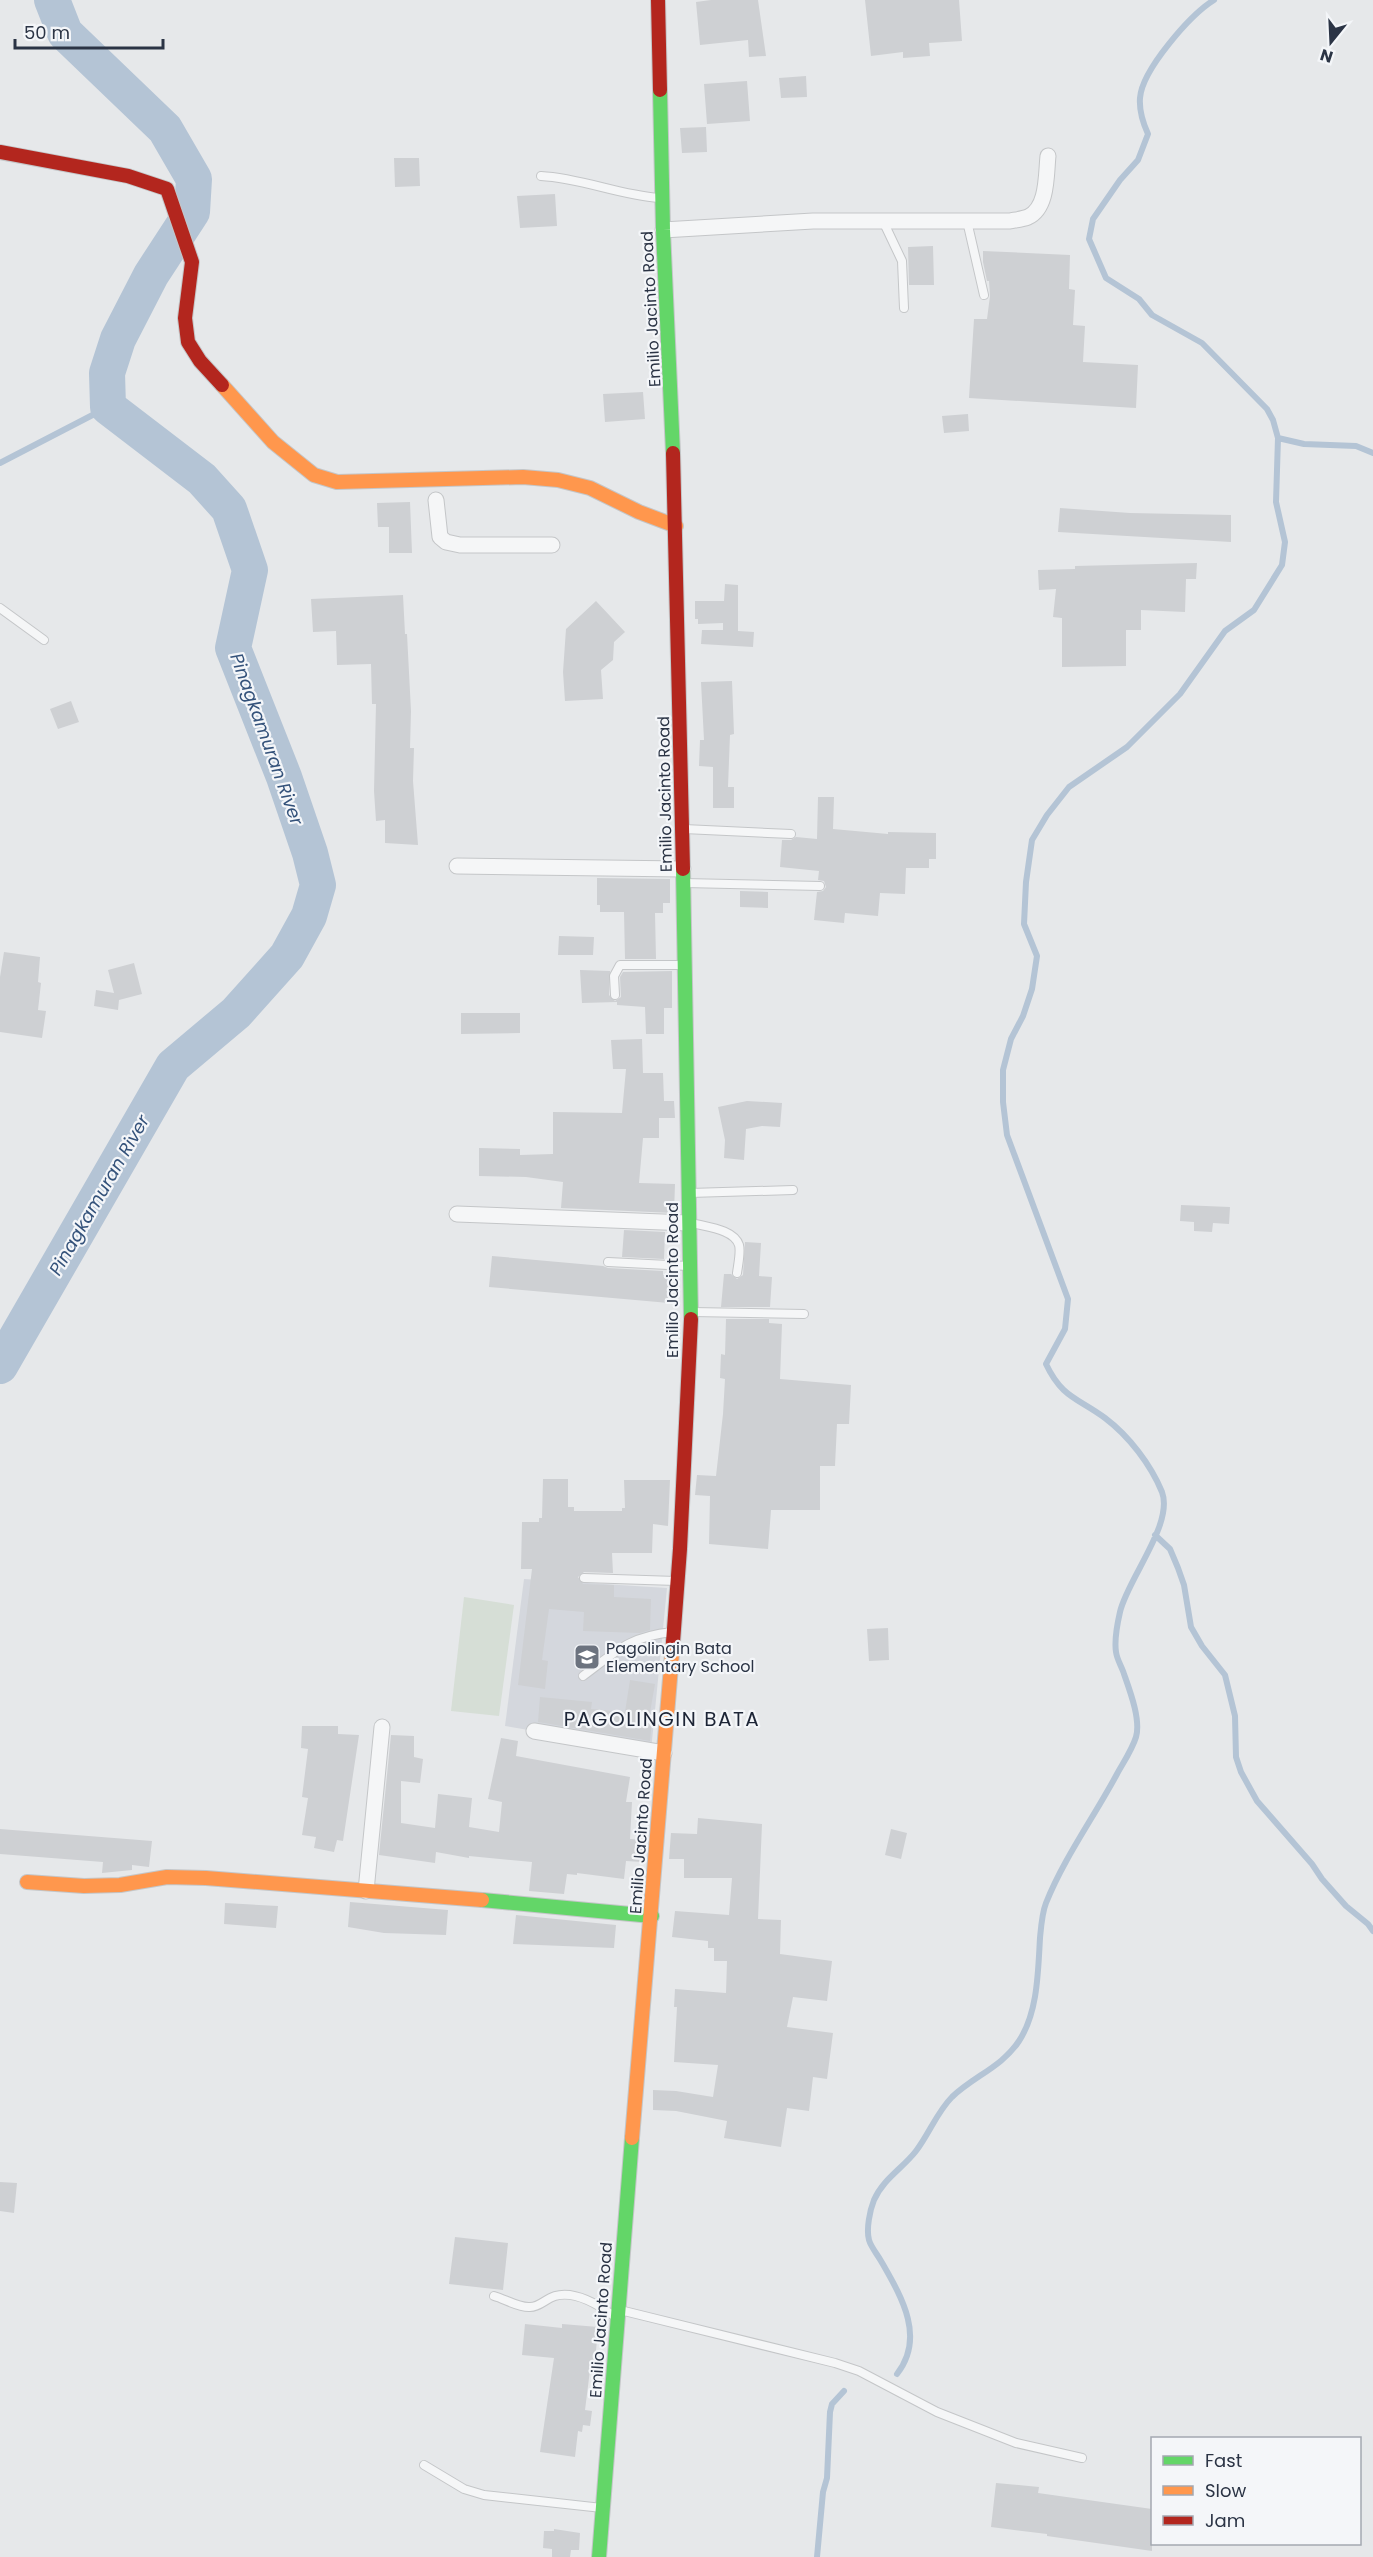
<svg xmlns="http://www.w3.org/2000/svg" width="1373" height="2557" font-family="Poppins,sans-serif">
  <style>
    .built { fill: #d4d7dd }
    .green { fill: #d6ded6 }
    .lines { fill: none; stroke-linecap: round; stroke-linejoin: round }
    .stream { stroke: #b4c4d5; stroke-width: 6 }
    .river { stroke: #b4c4d5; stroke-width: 36 }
    .building { fill: #ced0d3 }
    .lane-casing { stroke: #c4c6c8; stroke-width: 10 }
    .street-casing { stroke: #c4c6c8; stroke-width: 17 }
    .fast-casing { stroke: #c4c6c8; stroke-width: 16 }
    .slow-casing { stroke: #c4c6c8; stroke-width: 16 }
    .jam-casing { stroke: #c4c6c8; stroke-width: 16 }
    .lane { stroke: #f5f6f7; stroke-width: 8 }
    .street { stroke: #f5f6f7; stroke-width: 15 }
    .fast { stroke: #63d668; stroke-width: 14 }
    .slow { stroke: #ff974d; stroke-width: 14 }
    .jam { stroke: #b3261e; stroke-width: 14 }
    .labels { text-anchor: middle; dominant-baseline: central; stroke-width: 4.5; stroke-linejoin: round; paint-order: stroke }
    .street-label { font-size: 16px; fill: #2b3445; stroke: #f4f6f9 }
    .poi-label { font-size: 16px; fill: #2b3445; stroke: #f4f6f9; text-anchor: start }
    .water-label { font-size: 18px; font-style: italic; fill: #34527a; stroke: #f4f6f9 }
    .quarter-label { font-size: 20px; letter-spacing: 1.5px; fill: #1d2536; stroke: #f4f6f9 }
  </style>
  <rect width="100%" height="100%" fill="#e6e8ea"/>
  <!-- built -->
  <path class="built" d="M 524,1579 L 667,1588 L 651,1751 L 505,1726 Z"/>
  <!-- green -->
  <path class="green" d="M 464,1597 L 514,1605 L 499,1716 L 451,1711 Z"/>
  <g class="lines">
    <!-- stream -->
    <path class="stream" d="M 1278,438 L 1304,444 L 1356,446 L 1373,453
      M 0,463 L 108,407
      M 1155,1535 L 1170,1549 L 1178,1568 L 1184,1585 L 1191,1627 L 1202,1646 L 1225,1675 L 1235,1716 L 1236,1757 L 1241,1772 L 1257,1801 L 1312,1864 L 1322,1879 L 1346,1906 L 1368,1924 L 1373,1931
      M 897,2374 C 926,2337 901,2296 881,2261 C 877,2254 871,2247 869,2240 C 866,2229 870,2210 874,2200 C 883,2179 903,2168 916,2151 C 929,2134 937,2112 952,2097 C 974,2076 1002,2067 1019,2041 C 1038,2012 1038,1971 1040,1938 C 1041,1927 1042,1913 1046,1903 C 1064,1858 1094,1817 1117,1774 C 1123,1763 1132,1750 1136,1737 C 1141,1720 1130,1691 1124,1674 C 1122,1667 1117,1660 1116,1652 C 1114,1639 1117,1625 1120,1612 C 1127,1580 1174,1524 1162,1492 C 1151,1465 1129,1436 1105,1418 C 1078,1398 1062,1398 1046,1364 L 1065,1329 L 1068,1299 L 1007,1135 L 1003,1102 L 1003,1070 L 1011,1039 L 1023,1016 L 1032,989 L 1037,956 L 1024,924 L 1026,882 L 1032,840 L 1047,815 L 1069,787 L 1127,747 L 1180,694 L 1225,631 L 1254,610 L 1282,565 L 1285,542 L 1276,502 L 1278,438 L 1273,420 L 1267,409 L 1202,343 L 1152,315 L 1139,299 L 1106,278 L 1089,239 L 1093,219 L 1120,180 L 1138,160 L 1148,134 C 1143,123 1139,111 1140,98 C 1142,70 1190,15 1214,0
      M 817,2557 L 823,2492 L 827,2478 L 830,2412 L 832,2404 L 844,2391"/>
    <!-- river -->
    <path class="river" d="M 0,1366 L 173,1066 L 236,1013 L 287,956 L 309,916 L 318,885 L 310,853 L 284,777 L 233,648 L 250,570 L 229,509 L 202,479 L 108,407 L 107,373 L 118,339 L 151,275 L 192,212 L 194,179 L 165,129 L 65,33 L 52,0"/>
  </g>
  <!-- building -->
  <path class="building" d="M 711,0 L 758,0 L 766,56 L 749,57 L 748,40 L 700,45 L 696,2 Z
    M 865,0 L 959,0 L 962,41 L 929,43 L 930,56 L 903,58 L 903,52 L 871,56 Z
    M 806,76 L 807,97 L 781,98 L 779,78 Z
    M 747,81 L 750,121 L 707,124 L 704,84 Z
    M 706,127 L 707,152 L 682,153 L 680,128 Z
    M 394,158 L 419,158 L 420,186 L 395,187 Z
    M 555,194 L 557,226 L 520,228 L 517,196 Z
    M 933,246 L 934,285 L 909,285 L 908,247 Z
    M 983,251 L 1070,255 L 1069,289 L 1075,290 L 1073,325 L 1085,326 L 1083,362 L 1138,365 L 1136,408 L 969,398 L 974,319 L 987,319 L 990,296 L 989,281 L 987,281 L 983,262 Z
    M 643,392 L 645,419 L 605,422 L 603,394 Z
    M 968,414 L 969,431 L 944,433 L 942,416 Z
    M 410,502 L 412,553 L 389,553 L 389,527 L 378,527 L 377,503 Z
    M 1060,508 L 1130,513 L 1231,515 L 1231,542 L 1058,532 Z
    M 1197,563 L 1196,579 L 1186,579 L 1185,612 L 1141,610 L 1141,630 L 1126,630 L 1126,666 L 1062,667 L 1062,618 L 1053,617 L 1056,589 L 1039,590 L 1038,570 L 1075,569 L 1075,566 Z
    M 725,584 L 738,585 L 738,631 L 754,632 L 753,647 L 701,644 L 702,630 L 723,630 L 723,623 L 698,624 L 698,619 L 695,619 L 695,601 L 724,601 Z
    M 403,595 L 405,634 L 407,634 L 411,711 L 410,748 L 414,748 L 413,781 L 418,845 L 385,843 L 385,820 L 376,821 L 374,791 L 376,704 L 372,704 L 371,664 L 337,665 L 336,631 L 313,632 L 311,599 Z
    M 596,601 L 625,632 L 614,642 L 613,660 L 601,670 L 603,699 L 565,701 L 563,672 L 566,629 Z
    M 732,681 L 734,734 L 730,735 L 728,787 L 734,787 L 734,808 L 713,808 L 713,767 L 699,766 L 700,740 L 704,740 L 701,682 Z
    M 71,701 L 79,722 L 58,729 L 50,709 Z
    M 818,797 L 834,797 L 833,829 L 888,834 L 888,832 L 936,833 L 936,859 L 929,859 L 929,868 L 906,868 L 905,894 L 880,893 L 878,916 L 845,913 L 844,923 L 814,920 L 817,892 L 823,891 L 826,887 L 824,881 L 818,880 L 819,871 L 780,867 L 782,840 L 791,840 L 796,837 L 817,839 Z
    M 597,878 L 670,879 L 670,903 L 663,903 L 663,913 L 655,913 L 656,959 L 625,959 L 624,912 L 600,912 L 600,905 L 597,905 Z
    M 740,891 L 768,892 L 768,908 L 740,907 Z
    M 559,936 L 594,937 L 593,955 L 558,955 Z
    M 4,952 L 40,957 L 38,982 L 41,983 L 38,1010 L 46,1011 L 42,1038 L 0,1032 L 0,977 Z
    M 134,963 L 142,994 L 119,1000 L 118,1010 L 94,1006 L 96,990 L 114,993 L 108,970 Z
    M 580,970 L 610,971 L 609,995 L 615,1001 L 621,997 L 620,977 L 623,972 L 672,971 L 672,1008 L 664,1008 L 664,1034 L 646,1034 L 645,1007 L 617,1005 L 617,1002 L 582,1003 Z
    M 461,1013 L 520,1013 L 520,1033 L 461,1034 Z
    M 642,1039 L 643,1073 L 663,1073 L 664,1101 L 674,1101 L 675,1118 L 659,1118 L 659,1138 L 643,1138 L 639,1183 L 675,1184 L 674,1213 L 561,1208 L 563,1182 L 526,1177 L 479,1176 L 479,1148 L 520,1149 L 520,1155 L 553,1154 L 553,1112 L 622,1113 L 626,1069 L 613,1069 L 611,1040 Z
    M 747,1101 L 782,1103 L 780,1127 L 762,1126 L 746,1129 L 744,1160 L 724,1158 L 725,1140 L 718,1107 Z
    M 1181,1205 L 1230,1207 L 1229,1224 L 1213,1223 L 1212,1232 L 1194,1231 L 1194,1222 L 1180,1221 Z
    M 624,1230 L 665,1232 L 664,1259 L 622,1257 Z
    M 745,1242 L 761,1243 L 759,1276 L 772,1277 L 770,1307 L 721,1307 L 724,1274 L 731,1274 L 737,1279 L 743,1275 Z
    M 492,1256 L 603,1266 L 608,1268 L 663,1271 L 663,1275 L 672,1276 L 669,1303 L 489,1287 Z
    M 726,1319 L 769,1319 L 769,1323 L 782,1324 L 780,1379 L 851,1385 L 849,1424 L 837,1424 L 835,1466 L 820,1466 L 820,1510 L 771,1510 L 768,1549 L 709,1544 L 710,1496 L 695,1495 L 697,1475 L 716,1476 L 723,1414 L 725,1379 L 720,1378 L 721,1354 L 725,1355 Z
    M 543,1479 L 568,1479 L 568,1507 L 574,1507 L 574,1511 L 622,1511 L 622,1508 L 625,1508 L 624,1480 L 670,1480 L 668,1526 L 653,1524 L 652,1553 L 612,1553 L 613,1573 L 584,1572 L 578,1577 L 583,1584 L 614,1585 L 614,1597 L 651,1599 L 650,1630 L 640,1633 L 583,1631 L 584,1612 L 549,1609 L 542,1660 L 548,1661 L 545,1689 L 518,1685 L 532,1569 L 521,1569 L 522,1522 L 539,1522 L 539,1518 L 542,1518 Z
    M 888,1628 L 889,1660 L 869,1661 L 867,1629 Z
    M 630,1680 L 655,1684 L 649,1718 L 652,1719 L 650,1741 L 538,1722 L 540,1697 L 592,1702 L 591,1709 L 625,1712 Z
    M 302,1726 L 338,1726 L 338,1734 L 359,1735 L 343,1841 L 337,1840 L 334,1852 L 314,1848 L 316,1837 L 302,1835 L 308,1798 L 302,1797 L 308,1749 L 301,1748 Z
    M 391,1735 L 414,1736 L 414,1757 L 423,1759 L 420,1783 L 401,1781 L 401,1823 L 435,1828 L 438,1794 L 472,1798 L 469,1827 L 499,1832 L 502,1802 L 488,1799 L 501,1738 L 518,1741 L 516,1756 L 630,1777 L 626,1802 L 632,1802 L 630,1839 L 645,1840 L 643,1862 L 626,1861 L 624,1879 L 577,1873 L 577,1875 L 567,1874 L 564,1894 L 529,1891 L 532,1862 L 469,1856 L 469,1858 L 436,1852 L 435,1863 L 379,1855 Z
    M 698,1818 L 762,1824 L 758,1919 L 781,1920 L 780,1954 L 832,1961 L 827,2001 L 793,1997 L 787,2027 L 833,2033 L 827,2079 L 813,2077 L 809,2111 L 787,2108 L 781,2147 L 724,2138 L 727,2121 L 676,2111 L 653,2110 L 653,2090 L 676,2091 L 713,2097 L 718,2065 L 674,2062 L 677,2007 L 674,2007 L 675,1989 L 726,1993 L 727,1961 L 714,1961 L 714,1948 L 708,1948 L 708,1941 L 672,1937 L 675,1911 L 729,1915 L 732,1878 L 684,1878 L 684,1859 L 669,1859 L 671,1833 L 697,1834 Z
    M 0,1829 L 152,1841 L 149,1867 L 132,1865 L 132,1870 L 102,1873 L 103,1862 L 0,1854 Z
    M 891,1829 L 907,1833 L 901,1859 L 885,1855 Z
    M 350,1902 L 448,1910 L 446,1935 L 384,1933 L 348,1927 Z
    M 225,1903 L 278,1906 L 276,1928 L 224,1924 Z
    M 516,1915 L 616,1925 L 614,1948 L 513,1944 Z
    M 0,2182 L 17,2183 L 14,2213 L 0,2211 Z
    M 455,2237 L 508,2243 L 503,2290 L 449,2284 Z
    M 525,2324 L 562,2328 L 562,2324 L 598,2327 L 595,2363 L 591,2362 L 585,2410 L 592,2411 L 590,2426 L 583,2425 L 582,2432 L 578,2431 L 575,2457 L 540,2452 L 554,2358 L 522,2355 Z
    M 996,2483 L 1039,2487 L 1038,2493 L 1152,2509 L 1152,2551 L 1047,2536 L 1047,2534 L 991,2527 Z
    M 554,2529 L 580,2533 L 579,2550 L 571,2550 L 570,2557 L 552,2557 L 552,2549 L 543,2548 L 544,2531 L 554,2531 Z"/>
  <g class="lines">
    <!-- lane casing -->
    <g class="lane-casing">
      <path id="lane" d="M 541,176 C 581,178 619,195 659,198
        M 883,221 L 902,261 L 904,308
        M 967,221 L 984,295
        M 0,608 L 44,640
        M 684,829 L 791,834
        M 684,883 L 820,886
        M 615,995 L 614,976 L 620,965 L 684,965
        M 690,1193 L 793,1190
        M 692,1223 C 706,1227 734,1229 739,1245 C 741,1252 738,1265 737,1273
        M 608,1262 L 688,1266
        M 692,1312 L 804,1314
        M 584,1578 L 676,1581
        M 583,1676 C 617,1651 628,1637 672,1632
        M 494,2296 C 505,2299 519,2308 530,2307 C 540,2307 545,2299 555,2296 C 575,2290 599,2305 614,2316
        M 620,2310 L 835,2363 L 859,2371 L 937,2412 L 1016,2443 L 1082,2458
        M 424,2465 L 464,2489 L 484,2495 L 602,2508"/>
    </g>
    <!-- street casing -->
    <g class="street-casing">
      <path id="street" d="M 663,230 L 813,221 L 1010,221 C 1015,220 1023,219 1028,217 C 1048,208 1046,174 1048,156
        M 436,500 L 440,537 L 446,542 L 460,545 L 552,545
        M 457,866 L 683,869
        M 457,1214 L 688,1223
        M 534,1731 L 664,1753
        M 366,1891 L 382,1727"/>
    </g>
    <!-- fast casing -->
    <g class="fast-casing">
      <path id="fast" d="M 660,90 L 663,230 L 673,453
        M 683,869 L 691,1319
        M 482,1900 L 652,1916
        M 599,2557 L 632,2138"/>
    </g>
    <!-- slow casing -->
    <g class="slow-casing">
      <path id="slow" d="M 222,385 L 273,442 L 314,475 L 337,482 L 523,477 L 558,480 L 590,488 L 639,512 L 676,526
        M 27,1882 L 84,1886 L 120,1885 L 167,1877 L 206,1878 L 482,1900
        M 632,2138 L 673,1642"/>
    </g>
    <!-- jam casing -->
    <g class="jam-casing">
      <path id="jam" d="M 658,0 L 660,90
        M 0,152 L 128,176 L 167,189 L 192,262 L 185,318 L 188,342 L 200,361 L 222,385
        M 673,453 L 683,869
        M 673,1642 L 680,1549 L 691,1319"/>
    </g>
    <!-- lane -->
    <use href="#lane" class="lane"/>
    <!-- street -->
    <use href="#street" class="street"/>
    <!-- fast -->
    <use href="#fast" class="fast"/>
    <!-- slow -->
    <use href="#slow" class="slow"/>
    <!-- jam -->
    <use href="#jam" class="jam"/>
  </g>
  <!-- icons -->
  <defs>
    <g id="school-square" transform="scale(1.35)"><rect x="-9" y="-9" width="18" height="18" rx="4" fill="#6c737f" stroke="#f4f6f9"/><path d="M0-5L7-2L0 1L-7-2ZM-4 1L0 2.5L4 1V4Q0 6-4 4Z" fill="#fff"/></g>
  </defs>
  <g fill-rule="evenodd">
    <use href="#school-square" x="587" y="1657"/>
  </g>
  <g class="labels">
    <!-- street labels -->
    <g class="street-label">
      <text transform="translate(651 309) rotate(-93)">Emilio Jacinto Road</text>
      <text transform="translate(665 794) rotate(-91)">Emilio Jacinto Road</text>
      <text transform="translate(672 1280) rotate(-90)">Emilio Jacinto Road</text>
      <text transform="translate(641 1836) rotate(-86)">Emilio Jacinto Road</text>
      <text transform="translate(601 2320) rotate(-86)">Emilio Jacinto Road</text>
    </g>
    <!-- poi labels -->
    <g class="poi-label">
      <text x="606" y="1648">Pagolingin Bata<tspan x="606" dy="18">Elementary School</tspan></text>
    </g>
    <!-- water labels -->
    <g class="water-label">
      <text transform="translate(267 739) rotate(70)">Pinagkamuran River</text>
      <text transform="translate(99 1195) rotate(-60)">Pinagkamuran River</text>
    </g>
    <!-- quarter labels -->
    <g class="quarter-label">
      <text x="662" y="1719">PAGOLINGIN BATA</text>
    </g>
  </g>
  <!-- legend -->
  <rect x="1151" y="2437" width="210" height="108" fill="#f4f6f9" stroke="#a4a8b1" stroke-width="1.5"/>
  <rect x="1163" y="2456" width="30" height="9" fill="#63d668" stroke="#a4a8b1" stroke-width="1.5"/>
  <text x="1205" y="2467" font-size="18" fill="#2b3445">Fast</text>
  <rect x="1163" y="2486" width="30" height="9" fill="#ff974d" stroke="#a4a8b1" stroke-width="1.5"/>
  <text x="1205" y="2497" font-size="18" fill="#2b3445">Slow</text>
  <rect x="1163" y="2516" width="30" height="9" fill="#b3261e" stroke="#a4a8b1" stroke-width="1.5"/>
  <text x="1205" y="2527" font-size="18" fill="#2b3445">Jam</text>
  <!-- north arrow -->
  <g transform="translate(1331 42) rotate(198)" stroke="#f4f6f9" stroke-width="4.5" paint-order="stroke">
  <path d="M0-4.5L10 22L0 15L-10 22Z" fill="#2b3445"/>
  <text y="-9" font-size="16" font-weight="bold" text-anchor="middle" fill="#2b3445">N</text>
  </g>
  <!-- scale -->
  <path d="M15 39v9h148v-9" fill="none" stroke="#2b3445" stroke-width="3"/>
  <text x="24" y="39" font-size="18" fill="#2b3445" stroke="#f4f6f9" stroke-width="4.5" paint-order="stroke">50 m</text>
</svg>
